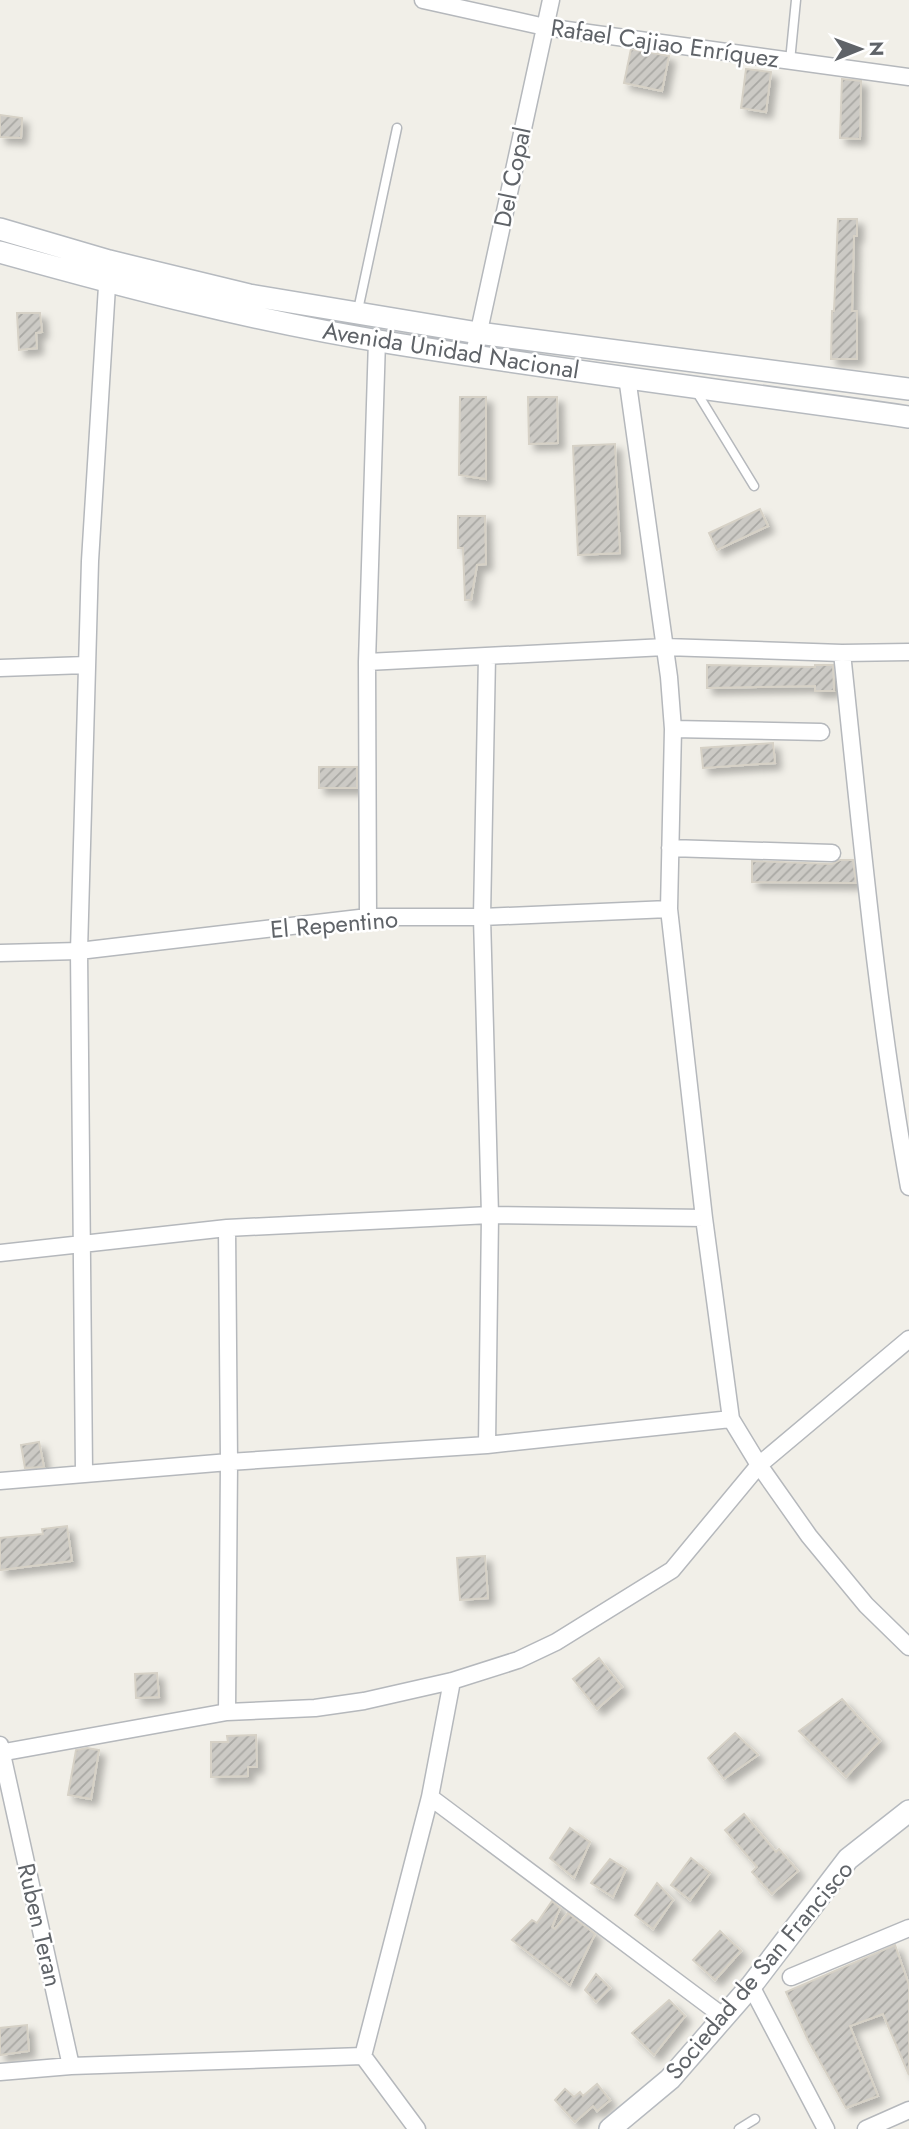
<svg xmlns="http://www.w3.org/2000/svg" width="909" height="2129" font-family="Jost,sans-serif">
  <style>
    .building { fill: url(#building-hatch); stroke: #d6d1c6; stroke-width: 2; filter: url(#shadow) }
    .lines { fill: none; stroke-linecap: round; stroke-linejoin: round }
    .lane-casing { stroke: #b5b8bc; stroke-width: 11 }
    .street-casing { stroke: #b5b8bc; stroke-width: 19 }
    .secondary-casing { stroke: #b6babf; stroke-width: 24 }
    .lane { stroke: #fff; stroke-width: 8 }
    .street { stroke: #fff; stroke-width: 16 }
    .secondary { stroke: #fff; stroke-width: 21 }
    .labels { text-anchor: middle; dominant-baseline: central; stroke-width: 5; stroke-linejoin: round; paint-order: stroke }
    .street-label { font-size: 24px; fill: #5f6368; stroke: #fff }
  </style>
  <defs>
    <pattern id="building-hatch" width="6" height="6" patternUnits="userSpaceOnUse" patternTransform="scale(1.75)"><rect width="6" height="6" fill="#cccac5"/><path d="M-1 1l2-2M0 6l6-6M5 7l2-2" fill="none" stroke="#a9a8a4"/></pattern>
    <filter id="shadow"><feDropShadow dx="6" dy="6" stdDeviation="3.5" flood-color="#0004"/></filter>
  </defs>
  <rect width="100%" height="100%" fill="#f1efe8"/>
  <!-- building -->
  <path class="building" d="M 631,49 L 669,56 L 662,91 L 624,83 Z
    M 746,69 L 771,72 L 766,112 L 741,108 Z
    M 842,79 L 861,81 L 860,139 L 840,138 Z
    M 0,115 L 22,118 L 21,138 L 0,137 Z
    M 838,219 L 857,219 L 857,236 L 854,236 L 852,311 L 857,311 L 857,359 L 831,359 L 832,311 L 834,311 Z
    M 17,313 L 40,313 L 42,332 L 36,333 L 37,348 L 19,350 Z
    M 460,397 L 486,397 L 486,479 L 459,475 Z
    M 528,397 L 557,397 L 558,443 L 529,444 Z
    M 615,444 L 620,553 L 578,555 L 573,446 Z
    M 760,509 L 768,526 L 717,550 L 709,533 Z
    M 458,516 L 485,516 L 486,564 L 477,565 L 471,600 L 465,600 L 463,548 L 458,548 Z
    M 707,665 L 815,667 L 815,665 L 833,665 L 834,691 L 815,691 L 815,686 L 707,688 Z
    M 773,743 L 775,763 L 703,768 L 701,748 Z
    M 319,767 L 357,767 L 357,788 L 319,788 Z
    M 840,860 L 853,860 L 856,883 L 752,882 L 752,861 L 832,864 Z
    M 39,1442 L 44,1467 L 25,1468 L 21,1445 Z
    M 67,1526 L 72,1561 L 0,1570 L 0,1538 L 43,1534 L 42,1529 Z
    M 485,1556 L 488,1598 L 460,1600 L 457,1558 Z
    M 599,1658 L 622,1687 L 597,1709 L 573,1679 Z
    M 157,1673 L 159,1697 L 136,1698 L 135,1674 Z
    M 842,1699 L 880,1741 L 846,1777 L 799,1731 Z
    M 735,1733 L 758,1755 L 724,1779 L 708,1758 Z
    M 256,1735 L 257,1767 L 248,1767 L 248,1776 L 211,1777 L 211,1742 L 228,1742 L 227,1736 Z
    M 87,1748 L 99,1750 L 91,1799 L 68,1795 L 76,1750 Z
    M 744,1814 L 776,1852 L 779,1849 L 798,1871 L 772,1894 L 752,1872 L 757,1867 L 725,1830 Z
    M 570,1828 L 590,1842 L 574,1878 L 550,1858 Z
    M 691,1858 L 710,1873 L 690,1900 L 671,1885 Z
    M 610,1859 L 626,1869 L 613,1897 L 591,1883 Z
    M 657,1883 L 673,1900 L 653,1929 L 635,1915 Z
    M 552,1901 L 560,1908 L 552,1927 L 555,1929 L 568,1913 L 595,1934 L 570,1985 L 512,1940 L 532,1920 L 537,1923 Z
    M 720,1931 L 741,1951 L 715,1980 L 693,1960 Z
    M 895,1945 L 909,1985 L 909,2075 L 883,2014 L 850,2026 L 878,2096 L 846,2108 L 808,2040 L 786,1992 Z
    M 596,1974 L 610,1988 L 596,2002 L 585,1990 Z
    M 669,2000 L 685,2016 L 654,2055 L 632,2033 Z
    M 27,2025 L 29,2051 L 0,2055 L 0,2028 Z
    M 597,2084 L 610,2100 L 597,2111 L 593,2106 L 575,2122 L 555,2100 L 565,2089 L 574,2097 L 580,2092 L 583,2096 Z"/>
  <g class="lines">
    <!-- lane casing -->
    <g class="lane-casing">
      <path id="lane" d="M 790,61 L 796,0
        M 358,310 L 397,128
        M 696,391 L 754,486
        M 739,2129 L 755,2119"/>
    </g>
    <!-- street casing -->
    <g class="street-casing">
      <path id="street" d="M 423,0 L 545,27 L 909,77
        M 474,354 L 551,0
        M 627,377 L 669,677 L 673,729 L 669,909 L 704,1218 L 731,1419 L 759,1465 L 809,1536 L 866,1605 L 909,1647
        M 842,653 C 861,832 877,1011 909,1187
        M 367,662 L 665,647 L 842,653 L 909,652
        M 0,668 L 86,665
        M 673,729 L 821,732
        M 670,848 L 832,853
        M 368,917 L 367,662 L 377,340
        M 0,953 L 79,951 L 368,917 L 482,917 L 669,909
        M 0,1253 L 227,1228 L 490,1215 L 704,1218
        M 487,1445 L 490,1215 L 482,917 L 487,656
        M 84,1472 L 79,951 L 90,561 L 108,270
        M 0,1481 L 229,1462 L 487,1445 L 731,1419
        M 227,1712 L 229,1462 L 227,1228
        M 0,1745 L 71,2066
        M 0,1753 L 227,1712 L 315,1708 L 364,1701 L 452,1681 L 518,1660 L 556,1642 L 672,1570 L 759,1465 L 909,1339
        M 430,1797 L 724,2017
        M 791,1977 L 909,1928
        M 751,1986 L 826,2129
        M 0,2072 L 71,2066 L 363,2056
        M 417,2129 L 363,2056 L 430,1797 L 452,1681
        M 866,2129 L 909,2110"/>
    </g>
    <!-- secondary casing -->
    <g class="secondary-casing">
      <path id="secondary" d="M 0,229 L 109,261 L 249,295 L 478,333 L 909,389
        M 0,252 C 129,288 259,322 391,343 C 563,371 736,392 909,417
        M 610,2129 L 670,2079 L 751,1986 L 848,1859 L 909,1811"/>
    </g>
    <!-- lane -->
    <use href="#lane" class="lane"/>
    <!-- street -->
    <use href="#street" class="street"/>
    <!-- secondary -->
    <use href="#secondary" class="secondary"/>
  </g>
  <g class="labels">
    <!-- street labels -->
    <g class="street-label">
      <text transform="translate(665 43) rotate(8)">Rafael Cajiao Enríquez</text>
      <text transform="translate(512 177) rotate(-78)">Del Copal</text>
      <text transform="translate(451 350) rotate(9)">Avenida Unidad Nacional</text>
      <text transform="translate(334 924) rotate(-5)">El Repentino</text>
      <text transform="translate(40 1925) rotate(77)">Ruben Teran</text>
      <text transform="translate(759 1970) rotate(-50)">Sociedad de San Francisco</text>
    </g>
  </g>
  <!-- north arrow -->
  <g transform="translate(860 49) rotate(89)" stroke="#ffffff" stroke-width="5" paint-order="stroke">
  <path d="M0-5L12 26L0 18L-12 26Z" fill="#5f6368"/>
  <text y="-10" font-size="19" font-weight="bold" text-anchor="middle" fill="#5f6368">N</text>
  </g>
</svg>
